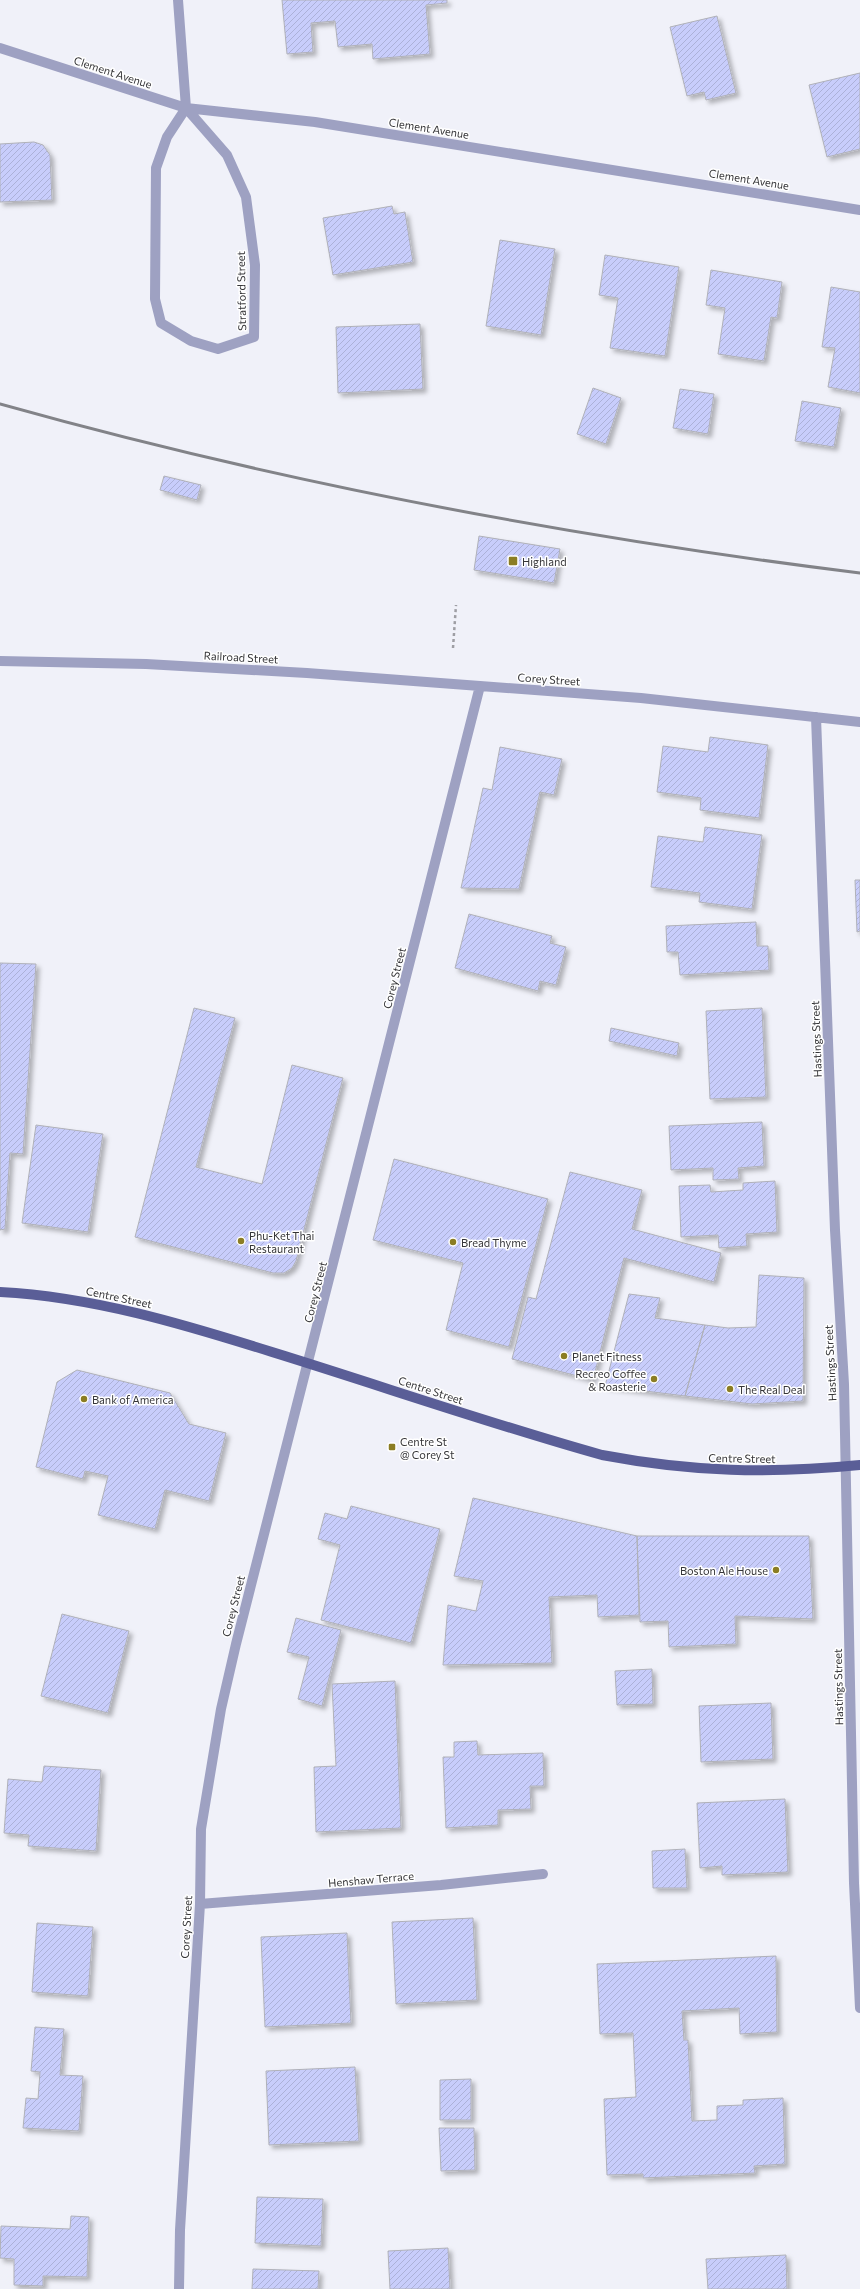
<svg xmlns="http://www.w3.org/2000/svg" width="860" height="2289" font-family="Commissioner,sans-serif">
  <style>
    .building { fill: url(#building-hatch); stroke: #b0b1b8; filter: url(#shadow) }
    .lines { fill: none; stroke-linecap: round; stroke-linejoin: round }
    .path { stroke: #9e9ea4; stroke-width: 2.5; stroke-dasharray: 3 3; stroke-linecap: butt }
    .minor { stroke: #9ea1c2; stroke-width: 10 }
    .major { stroke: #5a5e97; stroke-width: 10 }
    .rail { stroke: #828388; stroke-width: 3 }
    .poi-dot { fill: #8b7d23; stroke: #fff; stroke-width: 1.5 }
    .labels { text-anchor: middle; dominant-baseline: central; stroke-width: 3; stroke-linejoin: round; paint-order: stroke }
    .street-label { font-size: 11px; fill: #353538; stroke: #fff }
    .poi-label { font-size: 11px; fill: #353538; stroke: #fff; text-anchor: start }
  </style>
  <defs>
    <pattern id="building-hatch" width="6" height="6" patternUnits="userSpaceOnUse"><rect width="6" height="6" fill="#c8cdfb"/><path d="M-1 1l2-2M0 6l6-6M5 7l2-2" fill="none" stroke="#acb1d8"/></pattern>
    <filter id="shadow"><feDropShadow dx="3.5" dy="3.5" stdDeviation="2" flood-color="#0004"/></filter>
  </defs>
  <rect width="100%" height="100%" fill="#f0f1f9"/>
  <!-- building -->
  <path class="building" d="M 282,0 L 447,0 L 447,3 L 426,5 L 430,54 L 373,59 L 372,44 L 338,47 L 335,21 L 311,23 L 313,52 L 287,54 Z
    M 717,16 L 736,93 L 706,100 L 704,92 L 687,96 L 670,27 Z
    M 860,73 L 860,149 L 827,157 L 809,85 Z
    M 34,142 L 43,145 L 50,155 L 52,200 L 0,202 L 0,144 Z
    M 392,206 L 394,214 L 405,212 L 413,262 L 333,275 L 323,218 Z
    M 500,240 L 555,249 L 541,335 L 486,326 Z
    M 605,255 L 679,267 L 665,356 L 610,348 L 618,298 L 599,295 Z
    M 711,270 L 782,282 L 777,318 L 771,317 L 764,361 L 718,354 L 725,308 L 706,305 Z
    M 831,287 L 860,292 L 860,393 L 828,387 L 835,348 L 822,347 Z
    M 420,324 L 423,389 L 338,393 L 336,327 Z
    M 593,388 L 621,398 L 606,444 L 577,434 Z
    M 680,389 L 714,394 L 708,434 L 673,428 Z
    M 802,401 L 841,408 L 834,447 L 795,441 Z
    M 164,476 L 201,485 L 197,500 L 160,490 Z
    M 479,536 L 560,549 L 554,583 L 474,570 Z
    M 710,737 L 768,745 L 759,818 L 700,810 L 701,798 L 657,792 L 663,746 L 708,752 Z
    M 500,747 L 562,759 L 554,795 L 540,792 L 519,889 L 461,888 L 483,788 L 492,790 Z
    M 705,827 L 762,835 L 752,909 L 699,902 L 700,893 L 651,887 L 658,836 L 703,842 Z
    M 855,880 L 860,880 L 860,931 L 857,932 Z
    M 469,914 L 552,936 L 550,943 L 566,947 L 556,985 L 540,981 L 538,991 L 455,968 Z
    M 756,922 L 757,946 L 768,946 L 769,970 L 680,975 L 678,952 L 667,952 L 666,926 Z
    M 0,963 L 36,964 L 23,1154 L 10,1153 L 5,1229 L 0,1230 Z
    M 194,1008 L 235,1018 L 196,1167 L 262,1184 L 292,1065 L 343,1078 L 296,1261 L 292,1268 L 284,1273 L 273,1273 L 135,1237 Z
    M 762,1008 L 766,1097 L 710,1099 L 706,1011 Z
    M 611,1028 L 679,1043 L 677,1056 L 609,1041 Z
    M 762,1122 L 764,1166 L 738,1168 L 739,1179 L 713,1180 L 713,1168 L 671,1170 L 669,1126 Z
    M 36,1125 L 103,1134 L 88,1232 L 22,1223 Z
    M 394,1159 L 548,1199 L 509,1347 L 446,1330 L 463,1263 L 373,1240 Z
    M 570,1172 L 642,1190 L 632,1229 L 721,1253 L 714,1282 L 624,1258 L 593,1380 L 512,1359 L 528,1297 L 536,1299 Z
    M 775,1181 L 777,1232 L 746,1234 L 747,1246 L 719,1248 L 718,1235 L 681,1237 L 679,1186 L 710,1185 L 711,1192 L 743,1190 L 743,1183 Z
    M 759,1275 L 804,1278 L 803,1401 L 752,1404 L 685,1396 L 705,1325 L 728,1328 L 756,1327 Z
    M 629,1294 L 660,1298 L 655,1318 L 705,1325 L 685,1396 L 605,1386 Z
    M 77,1370 L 170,1393 L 189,1424 L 226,1433 L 209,1501 L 165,1490 L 155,1529 L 98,1515 L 108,1476 L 85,1471 L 83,1479 L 36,1467 L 57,1382 Z
    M 473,1498 L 637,1536 L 639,1615 L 598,1617 L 597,1595 L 549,1597 L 552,1663 L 443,1665 L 448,1605 L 476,1611 L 483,1581 L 454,1576 Z
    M 351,1506 L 440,1529 L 411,1643 L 321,1620 L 340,1545 L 318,1539 L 325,1513 L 347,1519 Z
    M 637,1536 L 809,1536 L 813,1619 L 735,1616 L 736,1644 L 669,1647 L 668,1621 L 640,1622 Z
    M 62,1614 L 129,1631 L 108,1713 L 41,1696 Z
    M 296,1618 L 341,1630 L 322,1706 L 298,1699 L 309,1657 L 287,1652 Z
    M 652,1669 L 653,1704 L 617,1705 L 615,1671 Z
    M 395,1681 L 401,1828 L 316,1832 L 314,1767 L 336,1766 L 332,1684 Z
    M 771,1703 L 773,1759 L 701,1762 L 699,1706 Z
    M 477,1741 L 478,1755 L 543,1753 L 544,1786 L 530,1786 L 531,1809 L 498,1810 L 498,1825 L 446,1828 L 443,1757 L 454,1757 L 454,1742 Z
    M 44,1766 L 101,1770 L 96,1851 L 28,1846 L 29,1835 L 4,1833 L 8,1779 L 42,1782 Z
    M 785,1799 L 788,1872 L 722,1875 L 722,1866 L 700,1868 L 697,1803 Z
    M 685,1849 L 687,1888 L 653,1888 L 652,1851 Z
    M 473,1918 L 477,2000 L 396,2004 L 392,1922 Z
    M 37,1923 L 93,1927 L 88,1996 L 32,1992 Z
    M 347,1933 L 351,2023 L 265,2027 L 261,1937 Z
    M 776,1956 L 777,2032 L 740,2034 L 739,2008 L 682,2011 L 684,2040 L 688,2040 L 692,2121 L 717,2120 L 717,2106 L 743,2105 L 743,2100 L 783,2098 L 785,2164 L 754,2166 L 755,2173 L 643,2178 L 643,2174 L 607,2175 L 604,2099 L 636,2097 L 633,2033 L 600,2034 L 597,1964 Z
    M 35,2027 L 64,2029 L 60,2075 L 83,2076 L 79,2131 L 23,2128 L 26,2098 L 38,2099 L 40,2072 L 31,2071 Z
    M 355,2067 L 359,2141 L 269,2145 L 266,2071 Z
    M 471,2079 L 471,2120 L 440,2120 L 440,2080 Z
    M 439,2128 L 474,2128 L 475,2170 L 441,2171 Z
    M 257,2197 L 323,2199 L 321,2246 L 255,2243 Z
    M 71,2216 L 89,2217 L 87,2277 L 43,2276 L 43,2286 L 14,2285 L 14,2259 L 0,2258 L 1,2226 L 70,2229 Z
    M 448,2248 L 450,2289 L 390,2289 L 388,2251 Z
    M 786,2255 L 787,2289 L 708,2289 L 706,2259 Z
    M 253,2269 L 319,2271 L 318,2289 L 252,2289 Z"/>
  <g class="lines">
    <!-- path -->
    <path class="path" d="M 453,648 L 456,605"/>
    <!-- minor -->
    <path class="minor" d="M 178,0 L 186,108 L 227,155 L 246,197 L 255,265 L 254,337 L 218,349 L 191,341 L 161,323 L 155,299 L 156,168 L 167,137 L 186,108
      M 0,48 L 186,108 L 315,122 L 860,210
      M 0,661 L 146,664 L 307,673 L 480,686
      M 816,717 L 835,1230 L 844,1384 L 854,1883 L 860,2008
      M 200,1904 L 441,1885 L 543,1874
      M 179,2289 L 180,2230 L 200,1904 L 201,1829 L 221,1709 L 236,1644 L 480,686 L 641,698 L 860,722"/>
    <!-- major -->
    <path class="major" d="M 0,1292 C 94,1297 183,1324 272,1352 C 382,1386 491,1424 602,1455 C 692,1472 769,1474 860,1465"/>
    <!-- rail -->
    <path class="rail" d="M 0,404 C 282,483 570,537 860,573"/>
  </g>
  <!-- markers -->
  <g class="poi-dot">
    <rect x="508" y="556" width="10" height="10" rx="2"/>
    <circle cx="241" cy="1241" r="4"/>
    <circle cx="453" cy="1242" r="4"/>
    <circle cx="564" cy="1356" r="4"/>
    <circle cx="654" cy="1379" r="4"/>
    <circle cx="730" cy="1389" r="4"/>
    <circle cx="84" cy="1399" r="4"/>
    <rect x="388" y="1443" width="8" height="8" rx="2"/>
    <circle cx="776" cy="1570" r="4"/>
  </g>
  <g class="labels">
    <!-- street labels -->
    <g class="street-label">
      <text transform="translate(113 72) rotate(18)">Clement Avenue</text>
      <text transform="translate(429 128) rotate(9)">Clement Avenue</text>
      <text transform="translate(749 179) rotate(9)">Clement Avenue</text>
      <text transform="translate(241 291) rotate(-91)">Stratford Street</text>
      <text transform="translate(241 657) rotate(3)">Railroad Street</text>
      <text transform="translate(549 679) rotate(4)">Corey Street</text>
      <text transform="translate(394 978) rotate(-76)">Corey Street</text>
      <text transform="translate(816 1039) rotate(-92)">Hastings Street</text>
      <text transform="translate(315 1292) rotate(-76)">Corey Street</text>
      <text transform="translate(119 1297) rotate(12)">Centre Street</text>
      <text transform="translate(830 1363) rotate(-93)">Hastings Street</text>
      <text transform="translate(431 1390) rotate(18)">Centre Street</text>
      <text transform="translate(742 1458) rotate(1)">Centre Street</text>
      <text transform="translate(233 1606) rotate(-76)">Corey Street</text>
      <text transform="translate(838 1687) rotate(-91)">Hastings Street</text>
      <text transform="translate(371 1879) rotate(-5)">Henshaw Terrace</text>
      <text transform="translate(186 1927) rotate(-87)">Corey Street</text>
    </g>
    <!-- poi labels -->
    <g class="poi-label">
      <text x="522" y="561">Highland</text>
      <text x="249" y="1235">Phu-Ket Thai<tspan x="249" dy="13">Restaurant</tspan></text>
      <text x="461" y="1242">Bread Thyme</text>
      <text x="572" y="1356">Planet Fitness</text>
      <text x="646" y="1373" text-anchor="end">Recreo Coffee<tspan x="646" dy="13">&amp; Roasterie</tspan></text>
      <text x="738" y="1389">The Real Deal</text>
      <text x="92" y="1399">Bank of America</text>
      <text x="400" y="1441">Centre St<tspan x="400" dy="13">@ Corey St</tspan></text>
      <text x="768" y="1570" text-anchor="end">Boston Ale House</text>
    </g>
  </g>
</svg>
